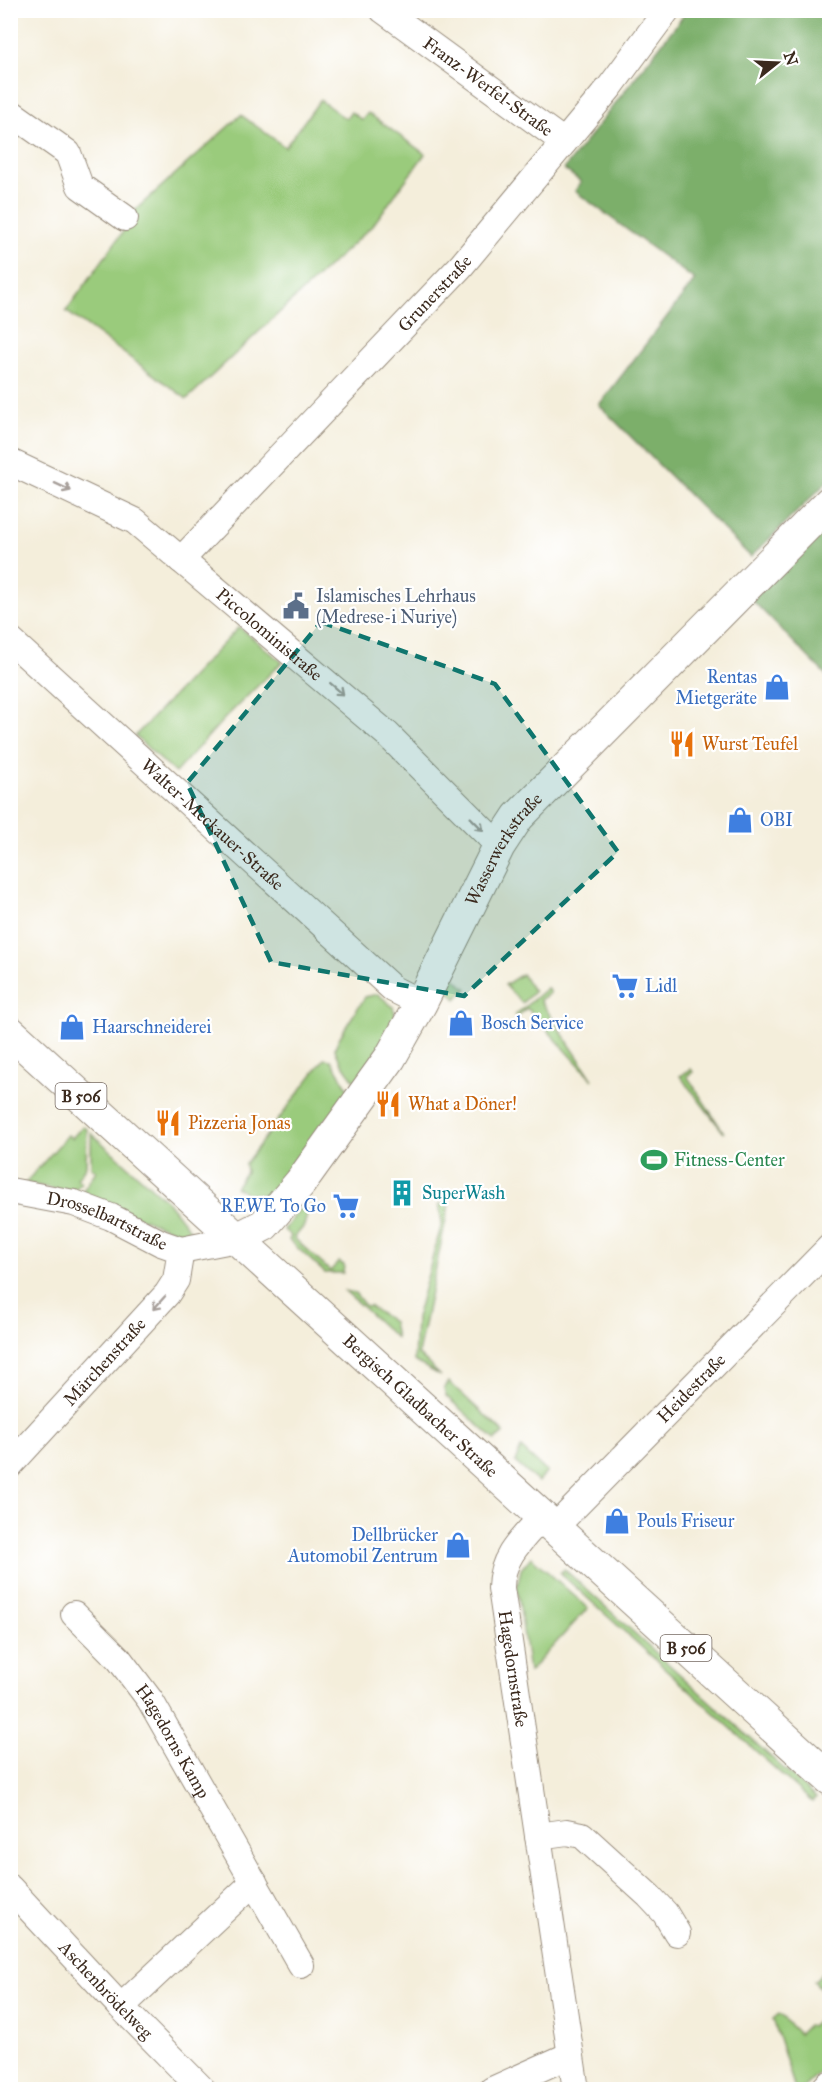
<svg xmlns="http://www.w3.org/2000/svg" width="840" height="2100" font-family="'IM FELL Great Primer',serif">
  <style>
    .green { fill: #9acb7b; stroke: #6a7a4c; stroke-width: 1.5 }
    .forest { fill: #7baf6b; stroke: #5b6c44; stroke-width: 1.5 }
    .lines { fill: none; stroke-linecap: round; stroke-linejoin: round }
    .minor-casing { stroke: #988c7c; stroke-width: 28 }
    .major-casing { stroke: #988c7c; stroke-width: 34 }
    .minor { stroke: #fff; stroke-width: 26 }
    .major { stroke: #fff; stroke-width: 32 }
    .oneway { stroke: #a79f9a }
    .marked { fill: #0f766e; fill-opacity: 0.2; stroke: #0f766e; stroke-width: 4.5; stroke-dasharray: 12 8; stroke-linejoin: round }
    .labels { text-anchor: middle; dominant-baseline: central; stroke-width: 4.5; stroke-linejoin: round; paint-order: stroke }
    .shield { fill: #fff; stroke: #766a62; stroke-width: 1.5 }
    .shield-label { font-size: 16px; font-weight: bold; fill: #3b2a1e }
    .street-label { font-size: 18px; fill: #3b2a1e; stroke: #fff }
    .service-label { font-size: 18px; fill: #4e5e75; stroke: #fff; text-anchor: start }
    .shop-label { font-size: 18px; fill: #366cbe; stroke: #fff; text-anchor: start }
    .food-label { font-size: 18px; fill: #c56008; stroke: #fff; text-anchor: start }
    .leisure-label { font-size: 18px; fill: #27864d; stroke: #fff; text-anchor: start }
    .culture-label { font-size: 18px; fill: #0d838f; stroke: #fff; text-anchor: start }
  </style>
  <rect width="100%" height="100%" fill="#fff"/>
  <filter id="ink" filterUnits="userSpaceOnUse"><feTurbulence type="fractalNoise" baseFrequency=".0167" numOctaves="2"/><feDisplacementMap in="SourceGraphic" scale="12" xChannelSelector="R" yChannelSelector="G"/><feConvolveMatrix kernelMatrix="1 2 1 2 8 2 1 2 1" color-interpolation-filters="sRGB"/></filter>
  <filter id="wash" filterUnits="userSpaceOnUse"><feTurbulence type="fractalNoise" baseFrequency=".008" numOctaves="4" result="noise"/><feDisplacementMap in="SourceGraphic" scale="24" xChannelSelector="R" yChannelSelector="G"/><feGaussianBlur stdDeviation="1.35" result="paint"/><feColorMatrix in="noise" values="0 0 0 0 0 0 0 0 0 0 0 0 0 0 0 0 0 1.4 0 .05"/><feComposite in="paint" operator="in"/></filter>
  <g filter="url(#wash)">
    <rect width="100%" height="100%" fill="#f4eedb"/>
    <!-- green -->
    <path class="green" d="M 320,100 L 346,119 L 351,112 L 362,120 L 368,113 L 425,154 L 373,225 L 187,399 L 66,311 L 125,229 L 132,213 L 241,115 L 285,147 Z
      M 239,627 L 282,662 L 225,718 L 175,773 L 135,736 Z
      M 522,974 L 534,992 L 522,1003 L 505,985 Z
      M 452,976 L 467,989 L 456,999 L 446,988 Z
      M 547,988 L 550,993 L 540,1000 L 593,1080 L 527,1008 L 517,1017 L 515,1015 Z
      M 378,994 L 393,1007 L 396,1016 L 358,1086 C 351,1075 338,1061 335,1049 C 334,1042 360,1006 365,997 Z
      M 324,1059 L 331,1060 L 352,1095 L 269,1195 L 248,1194 L 235,1187 L 246,1172 L 245,1164 Z
      M 691,1069 L 693,1072 L 687,1076 L 724,1133 L 680,1076 Z
      M 83,1126 L 87,1129 L 86,1166 L 77,1179 L 81,1182 L 73,1193 L 25,1183 L 68,1135 L 72,1138 Z
      M 91,1133 L 168,1202 L 192,1233 L 177,1232 L 80,1195 L 96,1171 L 91,1167 Z
      M 304,1203 L 309,1207 L 304,1226 L 294,1238 L 330,1271 L 339,1262 L 344,1265 L 343,1273 L 325,1273 L 289,1240 L 291,1236 L 284,1230 Z
      M 439,1204 L 449,1205 L 418,1354 L 441,1376 L 414,1361 L 416,1318 L 442,1223 Z
      M 345,1291 L 355,1293 L 366,1307 L 369,1306 L 393,1322 L 396,1338 Z
      M 449,1382 L 504,1433 L 495,1440 L 446,1396 L 444,1389 Z
      M 521,1448 L 547,1472 L 538,1482 L 515,1462 Z
      M 531,1557 L 588,1608 L 529,1672 L 517,1587 L 521,1569 Z
      M 564,1569 L 816,1798 L 812,1802 L 560,1573 Z
      M 828,1967 L 830,1968 L 829,1998 L 814,1981 Z
      M 779,2014 L 799,2034 L 808,2025 L 811,2027 L 821,2017 L 824,2020 L 818,2025 L 829,2037 L 829,2063 L 802,2089 L 795,2089 L 773,2019 Z"/>
    <!-- forest -->
    <path class="forest" d="M 687,11 L 829,11 L 829,480 L 751,557 L 599,405 L 695,280 L 575,191 L 581,182 L 564,169 Z
      M 829,523 L 829,678 L 751,599 Z"/>
  </g>
  <g filter="url(#ink)">
    <g class="lines">
      <!-- minor casing -->
      <g class="minor-casing">
        <g id="minor">
          <path id="s1" d="M 383,10 L 564,142"/>
          <path d="M 10,112 L 68,153 L 80,186 L 125,218"/>
          <path id="s2" d="M 10,462 L 135,521 L 387,734 L 499,846"/>
          <path id="s3" d="M 181,560 L 461,266 L 610,87 L 667,10"/>
          <path id="s4" d="M 10,640 L 393,989 L 421,1003"/>
          <path id="s5" d="M 10,1191 L 74,1203 L 111,1217 L 161,1243 L 181,1250 L 237,1239"/>
          <path id="s6" d="M 10,1465 L 167,1294 L 176,1280 L 181,1250"/>
          <path id="s7" d="M 542,1517 C 522,1539 501,1557 501,1588 L 576,2090"/>
          <path id="s8" d="M 554,1528 L 830,1247"/>
          <path id="s9" d="M 74,1614 L 119,1659 L 150,1700 L 301,1965"/>
          <path d="M 538,1836 L 567,1832 L 582,1835 L 649,1896 L 665,1913 L 677,1933"/>
          <path id="s10" d="M 10,1888 L 121,2007 L 203,2090"/>
          <path d="M 121,2007 L 254,1882"/>
          <path d="M 492,2090 L 570,2055"/>
        </g>
      </g>
      <!-- major casing -->
      <g class="major-casing">
        <g id="major">
          <path id="s11" d="M 10,1032 L 830,1779"/>
          <path id="s12" d="M 237,1239 L 264,1225 L 300,1183 L 390,1058 L 421,1003 L 499,846 L 518,817 L 830,502"/>
          <path d="M 827,2090 L 830,2087"/>
        </g>
      </g>
      <!-- minor -->
      <use href="#minor" class="minor"/>
      <!-- major -->
      <use href="#major" class="major"/>
    </g>
    <!-- one-way arrows -->
    <defs><path id="oneway-shaft" d="M-6 0H5M1.5-3L5.5 0L1.5 3" fill="none" stroke-width="1.6" stroke-linecap="round" stroke-linejoin="round" transform="scale(1.5)"/></defs>
    <g class="oneway">
      <use href="#oneway-shaft" transform="translate(63 487) rotate(25)"/>
      <use href="#oneway-shaft" transform="translate(337 689) rotate(41)"/>
      <use href="#oneway-shaft" transform="translate(477 824) rotate(45)"/>
      <use href="#oneway-shaft" transform="translate(159 1303) rotate(132)"/>
    </g>
  </g>
  <!-- marked area -->
  <path class="marked" d="M 321,622 L 495,684 L 618,852 L 464,996 L 271,962 L 187,783 Z"/>
  <!-- icons -->
  <defs>
    <g id="civic-bare" transform="scale(2.07)"><path d="M-.6-6.5H3V-4.5H.6V-3L4-1V1h2V6H-6V1h2V-1L-.6-3ZM-1.2 2.5V6h2.4V2.5Z" fill="#5c6f8a" stroke="#fff" stroke-width="2.5" paint-order="stroke"/></g>
    <g id="shop-bare" transform="scale(2.07)"><path d="M-5-2.5h2.3a2.7 3.5 0 0 1 5.4 0H5L5.5 6h-11ZM-1.5-2.5h3a1.5 2.3 0 0 0-3 0Z" fill="#3f7fe0" stroke="#fff" stroke-width="2.5" paint-order="stroke"/></g>
    <g id="restaurant-bare" transform="scale(2.07)"><path d="M-5-6h1v4h1v-4h1v4h1v-4h1v5L-1.5 .5V6h-2V.5L-5-1ZM5-6V6H3V1.5H1.5Q1.5-4 5-6Z" fill="#e8710a" stroke="#fff" stroke-width="2.5" paint-order="stroke"/></g>
    <g id="supermarket-bare" transform="scale(2.07)"><path d="M-6-5.5h2.5l.6 2H6L4.5 2H-2.5L-4.4-4H-6ZM-1.5 3.2a1.3 1.3 0 1 0 .1 0ZM3 3.2a1.3 1.3 0 1 0 .1 0Z" fill="#3f7fe0" stroke="#fff" stroke-width="2.5" paint-order="stroke"/></g>
    <g id="stadium-bare" transform="scale(2.07)"><path d="M0-5a6.5 5 0 1 0 0 10a6.5 5 0 1 0 0-10ZM-3.5-1.8h7v3.6h-7Z" fill="#2e9e5b" stroke="#fff" stroke-width="2.5" paint-order="stroke"/></g>
    <g id="building-bare" transform="scale(2.07)"><path d="M-4-6H4V6H1V3H-1V6H-4ZM-2.5-4.3h1.7v1.8h-1.7ZM.8-4.3h1.7v1.8H.8ZM-2.5-1h1.7V.8h-1.7ZM.8-1h1.7V.8H.8Z" fill="#0f9aa8" stroke="#fff" stroke-width="2.5" paint-order="stroke"/></g>
  </defs>
  <g fill-rule="evenodd">
    <use href="#civic-bare" x="296" y="606"/>
    <use href="#shop-bare" x="777" y="687"/>
    <use href="#restaurant-bare" x="682" y="744"/>
    <use href="#shop-bare" x="740" y="820"/>
    <use href="#supermarket-bare" x="625" y="986"/>
    <use href="#shop-bare" x="461" y="1023"/>
    <use href="#shop-bare" x="72" y="1027"/>
    <use href="#restaurant-bare" x="388" y="1104"/>
    <use href="#restaurant-bare" x="168" y="1123"/>
    <use href="#stadium-bare" x="654" y="1160"/>
    <use href="#building-bare" x="402" y="1193"/>
    <use href="#supermarket-bare" x="346" y="1206"/>
    <use href="#shop-bare" x="617" y="1521"/>
    <use href="#shop-bare" x="458" y="1545"/>
  </g>
  <g class="labels">
    <!-- shield labels -->
    <g class="shield">
      <rect x="55.5" y="1083" width="51" height="26" rx="4.5"/>
      <rect x="660.5" y="1635" width="51" height="26" rx="4.5"/>
    </g>
    <g class="shield-label">
      <text x="81" y="1096">B 506</text>
      <text x="686" y="1648">B 506</text>
    </g>
    <!-- street labels -->
    <g class="street-label">
      <text stroke="none"><textPath href="#s1" startOffset="130">Franz-Werfel-Straße</textPath></text>
      <text stroke="none"><textPath href="#s3" startOffset="368">Grunerstraße</textPath></text>
      <text stroke="none"><textPath href="#s2" startOffset="314">Piccoloministraße</textPath></text>
      <text stroke="none"><textPath href="#s4" startOffset="274">Walter-Meckauer-Straße</textPath></text>
      <text stroke="none"><textPath href="#s12" startOffset="478">Wasserwerkstraße</textPath></text>
      <text stroke="none"><textPath href="#s5" startOffset="102">Drosselbartstraße</textPath></text>
      <text stroke="none"><textPath href="#s6" startOffset="140">Märchenstraße</textPath></text>
      <text stroke="none"><textPath href="#s8" startOffset="196">Heidestraße</textPath></text>
      <text stroke="none"><textPath href="#s11" startOffset="555">Bergisch Gladbacher Straße</textPath></text>
      <text stroke="none"><textPath href="#s7" startOffset="166">Hagedornstraße</textPath></text>
      <text stroke="none"><textPath href="#s9" startOffset="162">Hagedorns Kamp</textPath></text>
      <text stroke="none"><textPath href="#s10" startOffset="140">Aschenbrödelweg</textPath></text>
    </g>
    <!-- service labels -->
    <g class="service-label">
      <text x="316" y="596">Islamisches Lehrhaus<tspan x="316" dy="21">(Medrese-i Nuriye)</tspan></text>
    </g>
    <!-- shop labels -->
    <g class="shop-label">
      <text x="757" y="677" text-anchor="end">Rentas<tspan x="757" dy="21">Mietgeräte</tspan></text>
      <text x="760" y="820">OBI</text>
      <text x="645" y="986">Lidl</text>
      <text x="481" y="1023">Bosch Service</text>
      <text x="92" y="1027">Haarschneiderei</text>
      <text x="326" y="1206" text-anchor="end">REWE To Go</text>
      <text x="637" y="1521">Pouls Friseur</text>
      <text x="438" y="1535" text-anchor="end">Dellbrücker<tspan x="438" dy="21">Automobil Zentrum</tspan></text>
    </g>
    <!-- food labels -->
    <g class="food-label">
      <text x="702" y="744">Wurst Teufel</text>
      <text x="408" y="1104">What a Döner!</text>
      <text x="188" y="1123">Pizzeria Jonas</text>
    </g>
    <!-- leisure labels -->
    <g class="leisure-label">
      <text x="674" y="1160">Fitness-Center</text>
    </g>
    <!-- culture labels -->
    <g class="culture-label">
      <text x="422" y="1193">SuperWash</text>
    </g>
  </g>
  <!-- margin -->
  <rect width="840" height="2100" fill="none" stroke="#fff" stroke-width="36"/>
  <!-- north arrow -->
  <g transform="translate(777 63) rotate(72)" stroke="#ffffff" stroke-width="4.5" paint-order="stroke">
  <path d="M0-4.5L10 22L0 15L-10 22Z" fill="#3b2a1e"/>
  <text y="-9" font-size="16" font-weight="bold" text-anchor="middle" fill="#3b2a1e">N</text>
  </g>
</svg>
